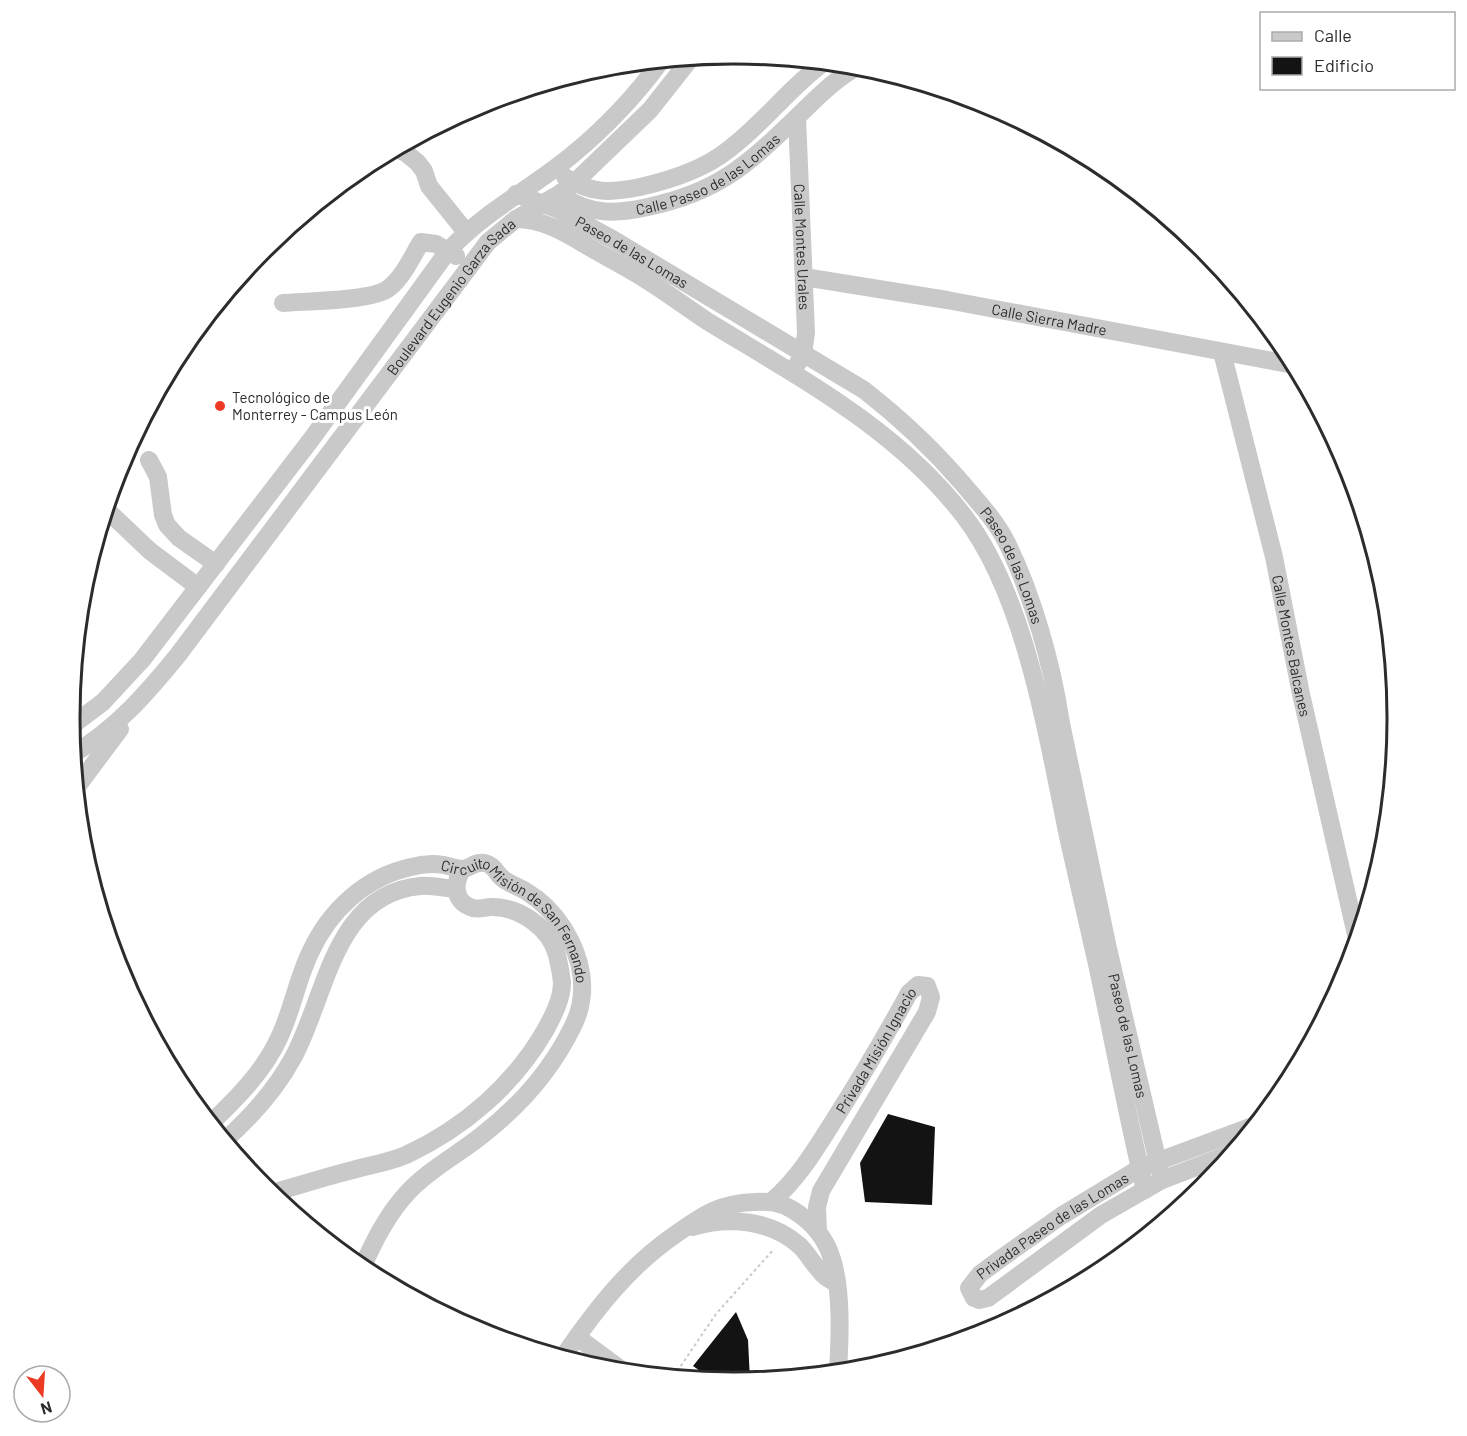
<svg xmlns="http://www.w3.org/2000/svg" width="1467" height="1436" font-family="Barlow,sans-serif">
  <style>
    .building { fill: #131313 }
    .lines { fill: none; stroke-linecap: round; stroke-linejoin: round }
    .path { stroke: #c9c9c9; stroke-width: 2; stroke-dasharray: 3 3; stroke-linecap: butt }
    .minor { stroke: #c9c9c9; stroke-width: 18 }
    .poi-dot { fill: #ed3a23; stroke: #fff; stroke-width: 2 }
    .labels { text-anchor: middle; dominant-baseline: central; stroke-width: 6; stroke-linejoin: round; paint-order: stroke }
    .street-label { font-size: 15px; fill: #2c2c2c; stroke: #fff }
    .poi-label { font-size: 15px; fill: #2c2c2c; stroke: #fff; text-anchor: start }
    .rim { fill: none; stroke: #2c2c2c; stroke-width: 3 }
  </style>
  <rect width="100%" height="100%" fill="#fff"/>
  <!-- building -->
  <path class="building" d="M 888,1114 L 935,1127 L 932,1205 L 865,1202 L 860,1163 Z
    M 736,1312 L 748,1340 L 750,1380 L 733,1382 L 713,1380 L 693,1366 Z"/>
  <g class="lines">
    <!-- path -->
    <path class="path" d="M 674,1376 L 716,1314 L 774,1249"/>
    <!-- minor -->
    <g class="minor">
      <path id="s1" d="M 797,118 L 806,333 L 803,354 L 798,363"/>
      <path d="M 396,149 L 406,153 L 418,163 L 424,171 L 429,186 L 466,232"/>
      <path d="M 565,177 C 591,194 611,193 640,187 C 671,180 703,170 728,150 C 763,124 788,89 823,63"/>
      <path id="s2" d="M 516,194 L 557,209 L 614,240 L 864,390 C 900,418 933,449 963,484 C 979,503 996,521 1007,543 C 1033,596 1052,664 1061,723 L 1107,944 L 1162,1180"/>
      <path id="s3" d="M 564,197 C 591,215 616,214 648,207 C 717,192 745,167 795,119 C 815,100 834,79 859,66"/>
      <path d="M 516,219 C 546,219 570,236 596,251 C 612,260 629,269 645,279 C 666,292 686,307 707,321 C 800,378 896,428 964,516 C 1027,598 1048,742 1069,841 C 1078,882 1088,923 1097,964 C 1113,1039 1127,1115 1145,1190"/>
      <path id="s4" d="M 804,277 L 947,300 L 1294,365"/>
      <path d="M 283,303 C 307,301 373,301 389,288 C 403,277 412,257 421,242 L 436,244 L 456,256"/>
      <path id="s5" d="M 1222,352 L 1274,557 L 1301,694 L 1357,939"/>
      <path d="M 149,460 L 158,477 L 163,515 L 167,525 L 179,538 L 216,564"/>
      <path d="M 111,514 L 150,551 L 198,587"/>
      <path d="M 70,727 L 103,702 L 142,660 L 313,437 L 448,251 C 486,210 530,190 572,155 C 605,128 636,95 661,61"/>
      <path id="s6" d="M 73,754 C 116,729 147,693 178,655 L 488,242 L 516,219 L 559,194 L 574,183 L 650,110 L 691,58"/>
      <path d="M 76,788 L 120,729"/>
      <path id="s7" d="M 211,1123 C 237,1098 264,1071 279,1038 C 292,1011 297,980 310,953 C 329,911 365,877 411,867 C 421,864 433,863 444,865 C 449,866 457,869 463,869 C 471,868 475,861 485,863 C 494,865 496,873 502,878 C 509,884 520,887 527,892 C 542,901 555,915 564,929 C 582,958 589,992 574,1024 C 553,1068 520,1106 481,1136 C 457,1155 430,1169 409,1191 C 388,1213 374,1241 362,1268"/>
      <path d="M 225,1140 C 252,1116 277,1088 294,1056 C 327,994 334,894 420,886 C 431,885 444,888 456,889"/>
      <path id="s8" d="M 1230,1154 L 1162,1180 L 1101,1215 L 988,1298 L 979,1300 L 974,1298 L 969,1288 L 980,1274 L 1003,1257 L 1061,1216 L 1140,1168 L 1253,1126"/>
      <path d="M 272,1194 L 279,1191 C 304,1184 328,1176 353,1170 C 371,1165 390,1162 406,1155 C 464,1128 514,1085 546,1029 C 554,1014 562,999 562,982 C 561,973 559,963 557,955 C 550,928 520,907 492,907 C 484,907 478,911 470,907 C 453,900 454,881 463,869"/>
      <path id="s9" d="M 772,1201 C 799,1178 817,1147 836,1117 C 862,1076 886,1035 909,993 L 918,985 L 927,986 L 931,997 L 927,1012 L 821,1191 L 817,1207 L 818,1232"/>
      <path d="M 693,1227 C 729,1216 771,1220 800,1246 C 808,1254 813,1264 821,1272 C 824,1277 831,1280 836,1283"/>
      <path d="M 577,1337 L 623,1371"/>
      <path d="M 563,1357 C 595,1310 629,1266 676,1234 C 703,1215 720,1203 754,1202 C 769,1201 780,1202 793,1210 C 811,1221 826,1238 832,1259 C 842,1291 840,1338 838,1372"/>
    </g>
  </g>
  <!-- markers -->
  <circle class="poi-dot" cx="220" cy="406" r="6"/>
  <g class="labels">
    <!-- street labels -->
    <g class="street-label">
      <text stroke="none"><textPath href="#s3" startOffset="156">Calle Paseo de las Lomas</textPath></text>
      <text stroke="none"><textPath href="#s1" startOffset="129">Calle Montes Urales</textPath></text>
      <text stroke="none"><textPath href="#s2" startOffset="130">Paseo de las Lomas</textPath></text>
      <text stroke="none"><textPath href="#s6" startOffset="596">Boulevard Eugenio Garza Sada</textPath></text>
      <text stroke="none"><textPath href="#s4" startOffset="249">Calle Sierra Madre</textPath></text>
      <text stroke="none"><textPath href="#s2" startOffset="633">Paseo de las Lomas</textPath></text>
      <text stroke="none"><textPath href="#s5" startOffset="302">Calle Montes Balcanes</textPath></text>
      <text stroke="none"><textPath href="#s7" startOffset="472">Circuito Misión de San Fernando</textPath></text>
      <text stroke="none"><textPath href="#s2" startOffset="1119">Paseo de las Lomas</textPath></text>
      <text stroke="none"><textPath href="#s9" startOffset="184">Privada Misión Ignacio</textPath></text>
      <text stroke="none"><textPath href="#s8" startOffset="414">Privada Paseo de las Lomas</textPath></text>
    </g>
    <!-- poi labels -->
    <g class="poi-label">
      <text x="232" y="397">Tecnológico de<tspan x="232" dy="17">Monterrey - Campus León</tspan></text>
    </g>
  </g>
  <!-- crop -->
  <path d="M0 0H1467V1436H0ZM733 64H734A653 653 0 0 1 1387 717V719A653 653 0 0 1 734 1372H733A653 653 0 0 1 80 719V717A653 653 0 0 1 733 64Z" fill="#fff" fill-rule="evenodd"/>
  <path class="rim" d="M733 64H734A653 653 0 0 1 1387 717V719A653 653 0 0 1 734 1372H733A653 653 0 0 1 80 719V717A653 653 0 0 1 733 64Z"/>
  <!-- legend -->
  <rect x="1260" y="12" width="195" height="78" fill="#ffffff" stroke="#ababab" stroke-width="1.5"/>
  <rect x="1272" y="32" width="30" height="9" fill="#c9c9c9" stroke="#ababab" stroke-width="1.5"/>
  <text x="1314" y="42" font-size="18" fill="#2c2c2c">Calle</text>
  <rect x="1272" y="57" width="30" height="18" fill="#131313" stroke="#ababab" stroke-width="1.5"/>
  <text x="1314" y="72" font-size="18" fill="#2c2c2c">Edificio</text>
  <!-- north arrow -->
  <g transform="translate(42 1394) rotate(163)"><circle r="28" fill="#ffffff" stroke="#ababab" stroke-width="1.5"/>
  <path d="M0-4.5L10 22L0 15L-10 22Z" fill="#ed3a23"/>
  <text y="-9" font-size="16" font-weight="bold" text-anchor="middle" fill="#2c2c2c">N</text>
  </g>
</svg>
